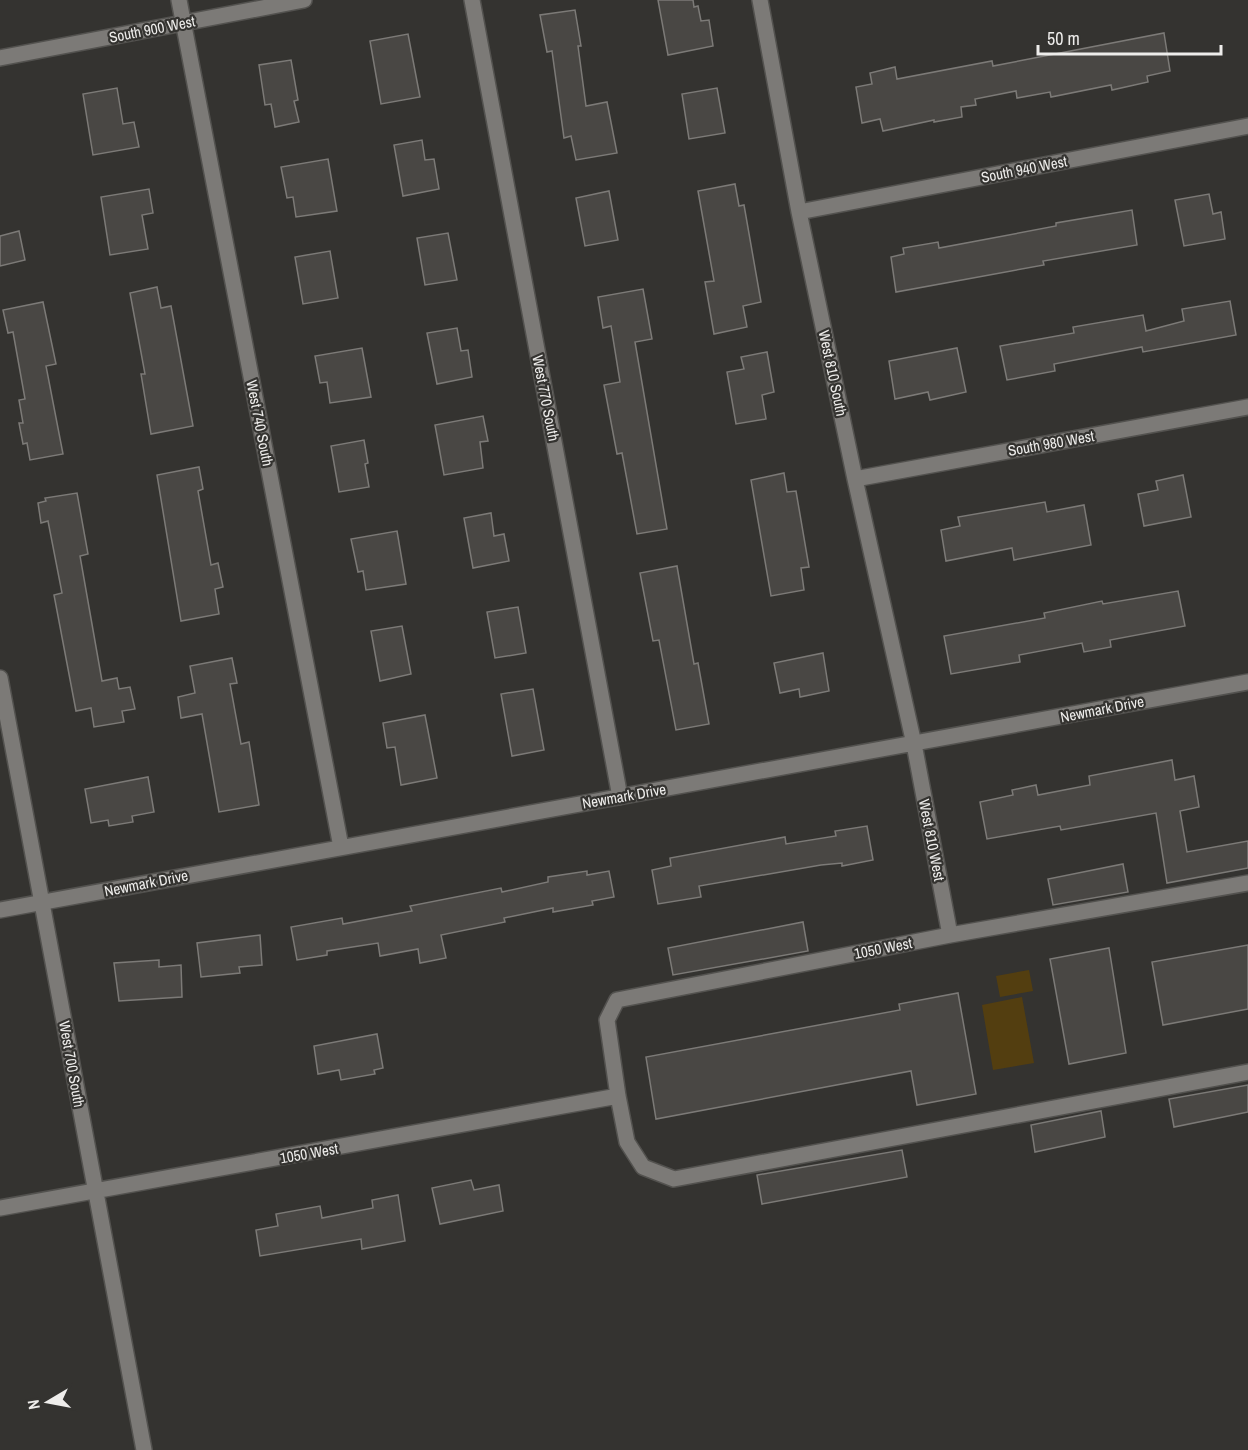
<svg xmlns="http://www.w3.org/2000/svg" width="1248" height="1450" font-family="'Archivo Narrow',sans-serif">
  <style>
    .green { fill: #533e10 }
    .building { fill: #494744; stroke: #7c7a77; stroke-width: 1.5 }
    .lines { fill: none; stroke-linecap: round; stroke-linejoin: round }
    .minor-casing { stroke: #53524f; stroke-width: 18 }
    .minor { stroke: #7c7a77; stroke-width: 15 }
    .labels { text-anchor: middle; dominant-baseline: central; stroke-width: 4.5; stroke-linejoin: round; paint-order: stroke }
    .street-label { font-size: 15px; fill: #eeedeb; stroke: #343330 }
  </style>
  <rect width="100%" height="100%" fill="#343330"/>
  <!-- green -->
  <path class="green" d="M 1029,970 L 1033,991 L 1000,997 L 996,976 Z
    M 1022,997 L 1034,1063 L 993,1070 L 982,1005 Z"/>
  <!-- building -->
  <path class="building" d="M 658,0 L 693,0 L 694,7 L 698,6 L 701,21 L 709,20 L 713,46 L 668,55 Z
    M 575,10 L 581,46 L 578,46 L 586,106 L 607,102 L 617,153 L 576,160 L 571,136 L 564,138 L 552,51 L 547,52 L 540,15 Z
    M 1164,33 L 1170,71 L 1147,76 L 1148,82 L 1112,90 L 1111,85 L 1051,97 L 1050,92 L 1017,98 L 1016,91 L 975,99 L 976,105 L 961,107 L 962,117 L 934,122 L 934,120 L 883,131 L 880,119 L 862,123 L 856,87 L 872,84 L 870,73 L 895,67 L 897,79 L 992,61 L 993,66 Z
    M 408,34 L 420,97 L 381,104 L 370,41 Z
    M 291,60 L 298,100 L 294,101 L 299,122 L 275,127 L 271,104 L 265,105 L 259,65 Z
    M 117,88 L 123,124 L 134,122 L 139,147 L 93,155 L 83,94 Z
    M 717,88 L 725,133 L 689,139 L 682,94 Z
    M 422,140 L 425,160 L 434,159 L 439,189 L 403,196 L 394,145 Z
    M 328,159 L 337,211 L 296,217 L 293,197 L 287,198 L 281,167 Z
    M 735,184 L 739,206 L 744,205 L 761,302 L 743,306 L 747,327 L 714,334 L 705,282 L 714,281 L 698,191 Z
    M 149,189 L 153,213 L 142,215 L 148,249 L 110,255 L 101,197 Z
    M 609,191 L 618,240 L 585,246 L 576,198 Z
    M 1209,194 L 1213,214 L 1221,212 L 1225,239 L 1184,246 L 1175,200 Z
    M 1132,210 L 1137,245 L 1043,261 L 1044,265 L 896,292 L 891,257 L 904,254 L 903,248 L 938,242 L 939,248 L 1056,226 L 1056,223 Z
    M 19,231 L 25,260 L 0,266 L 0,236 Z
    M 448,233 L 457,280 L 425,285 L 417,238 Z
    M 330,251 L 338,298 L 303,304 L 295,257 Z
    M 157,287 L 161,308 L 171,306 L 193,426 L 151,434 L 141,374 L 145,374 L 130,293 Z
    M 643,289 L 652,339 L 635,342 L 667,529 L 637,534 L 622,453 L 617,454 L 604,385 L 620,382 L 611,326 L 603,328 L 598,297 Z
    M 1230,301 L 1236,335 L 1143,352 L 1142,347 L 1054,364 L 1055,371 L 1007,380 L 1000,346 L 1074,333 L 1073,327 L 1143,315 L 1146,331 L 1184,321 L 1182,309 Z
    M 43,302 L 56,364 L 46,366 L 63,454 L 30,460 L 27,443 L 23,444 L 19,423 L 23,423 L 19,400 L 25,399 L 13,332 L 8,333 L 3,310 Z
    M 457,328 L 461,351 L 468,350 L 472,377 L 437,384 L 427,333 Z
    M 362,348 L 371,397 L 330,403 L 327,382 L 320,383 L 315,356 Z
    M 957,348 L 966,392 L 930,400 L 928,392 L 895,399 L 889,361 Z
    M 767,352 L 774,392 L 762,395 L 766,419 L 736,424 L 727,372 L 744,369 L 741,357 Z
    M 483,416 L 488,441 L 480,442 L 483,468 L 444,475 L 435,425 Z
    M 364,440 L 368,463 L 365,464 L 369,487 L 339,492 L 331,446 Z
    M 199,467 L 203,489 L 198,491 L 211,565 L 218,563 L 223,587 L 215,589 L 219,614 L 181,621 L 157,475 Z
    M 784,473 L 787,492 L 796,491 L 809,567 L 801,568 L 804,590 L 771,596 L 751,480 Z
    M 1183,475 L 1191,517 L 1144,526 L 1138,494 L 1158,490 L 1156,481 Z
    M 77,493 L 88,554 L 80,556 L 102,681 L 117,678 L 119,689 L 130,687 L 135,709 L 122,711 L 124,722 L 94,727 L 91,708 L 76,711 L 54,595 L 62,593 L 48,521 L 41,523 L 38,503 L 46,501 L 45,498 Z
    M 1045,502 L 1047,512 L 1084,505 L 1091,545 L 1014,560 L 1012,548 L 946,561 L 941,530 L 960,526 L 958,517 Z
    M 491,513 L 494,536 L 504,534 L 509,561 L 473,568 L 464,518 Z
    M 397,531 L 406,584 L 366,590 L 363,571 L 358,572 L 351,539 Z
    M 677,566 L 694,664 L 698,663 L 709,724 L 676,730 L 659,640 L 653,641 L 640,573 Z
    M 1178,591 L 1185,626 L 1110,640 L 1111,647 L 1084,652 L 1082,643 L 1019,655 L 1020,662 L 951,674 L 944,636 L 1045,618 L 1044,613 L 1102,601 L 1103,604 Z
    M 518,607 L 526,653 L 495,658 L 487,612 Z
    M 402,626 L 411,674 L 380,681 L 371,631 Z
    M 823,653 L 829,691 L 800,697 L 799,689 L 780,693 L 774,663 Z
    M 232,658 L 237,683 L 230,684 L 241,744 L 249,742 L 259,805 L 219,812 L 202,714 L 181,718 L 178,697 L 195,693 L 190,666 Z
    M 533,689 L 544,750 L 512,756 L 501,694 Z
    M 425,715 L 437,778 L 401,785 L 395,747 L 387,748 L 383,723 Z
    M 1172,760 L 1175,780 L 1194,776 L 1199,807 L 1180,811 L 1187,852 L 1248,841 L 1248,868 L 1167,883 L 1156,813 L 1061,830 L 1060,826 L 987,839 L 980,802 L 1013,795 L 1012,790 L 1036,785 L 1038,795 L 1090,785 L 1089,776 Z
    M 148,777 L 154,812 L 132,816 L 133,822 L 109,826 L 108,820 L 91,823 L 85,789 Z
    M 867,826 L 873,860 L 842,866 L 842,863 L 821,865 L 699,886 L 701,897 L 658,904 L 652,870 L 671,866 L 670,858 L 785,837 L 786,844 L 836,836 L 835,831 Z
    M 1123,864 L 1128,892 L 1053,905 L 1048,879 Z
    M 587,871 L 587,875 L 609,871 L 614,897 L 592,901 L 593,905 L 553,912 L 553,908 L 504,918 L 505,922 L 441,935 L 446,958 L 420,963 L 418,949 L 380,956 L 378,943 L 327,951 L 327,955 L 297,960 L 291,927 L 342,918 L 343,924 L 412,911 L 410,906 L 501,888 L 502,892 L 548,882 L 548,877 Z
    M 803,922 L 808,951 L 673,975 L 668,948 Z
    M 260,935 L 262,965 L 239,967 L 240,973 L 201,977 L 197,943 Z
    M 1248,945 L 1248,1009 L 1163,1025 L 1152,962 Z
    M 1109,948 L 1126,1053 L 1069,1064 L 1050,959 Z
    M 159,960 L 159,967 L 181,965 L 182,997 L 119,1001 L 114,963 Z
    M 958,993 L 976,1094 L 917,1105 L 911,1071 L 656,1119 L 646,1057 L 900,1010 L 899,1004 Z
    M 377,1034 L 383,1068 L 374,1070 L 375,1074 L 341,1080 L 339,1070 L 318,1074 L 314,1046 Z
    M 1248,1085 L 1248,1112 L 1174,1127 L 1169,1099 Z
    M 1101,1111 L 1105,1137 L 1035,1152 L 1031,1125 Z
    M 902,1150 L 907,1177 L 762,1204 L 757,1175 Z
    M 471,1180 L 474,1190 L 499,1185 L 503,1211 L 440,1224 L 432,1188 Z
    M 398,1195 L 405,1241 L 362,1249 L 361,1239 L 260,1256 L 256,1230 L 278,1226 L 276,1214 L 320,1206 L 322,1218 L 373,1208 L 372,1200 Z"/>
  <g class="lines">
    <!-- minor casing -->
    <g class="minor-casing">
      <path id="minor" d="M 179,0 L 341,847
        M 472,0 L 620,797
        M 760,0 L 799,212 L 855,479 L 914,744 L 950,935
        M 0,58 L 304,0
        M 799,212 L 1248,126
        M 855,479 L 1248,407
        M 0,678 L 144,1450
        M 1248,883 L 950,935 L 617,1000 L 607,1020 L 618,1096 L 627,1142 L 643,1167 L 674,1179 L 1248,1072
        M 0,910 L 1248,682
        M 0,1208 L 618,1096"/>
    </g>
    <!-- minor -->
    <use href="#minor" class="minor"/>
  </g>
  <g class="labels">
    <!-- street labels -->
    <g class="street-label">
      <text transform="translate(152 29) rotate(-11)">South 900 West</text>
      <text transform="translate(1024 169) rotate(-11)">South 940 West</text>
      <text transform="translate(833 373) rotate(78)">West 810 South</text>
      <text transform="translate(546 398) rotate(79)">West 770 South</text>
      <text transform="translate(260 423) rotate(79)">West 740 South</text>
      <text transform="translate(1051 443) rotate(-10)">South 980 West</text>
      <text transform="translate(1102 709) rotate(-11)">Newmark Drive</text>
      <text transform="translate(624 796) rotate(-10)">Newmark Drive</text>
      <text transform="translate(932 840) rotate(79)">West 810 West</text>
      <text transform="translate(146 883) rotate(-11)">Newmark Drive</text>
      <text transform="translate(883 948) rotate(-11)">1050 West</text>
      <text transform="translate(72 1064) rotate(80)">West 700 South</text>
      <text transform="translate(309 1153) rotate(-10)">1050 West</text>
    </g>
  </g>
  <!-- north arrow -->
  <g transform="translate(48 1402) rotate(260)" stroke="#343330" stroke-width="4.5" paint-order="stroke">
  <path d="M0-4.5L10 22L0 15L-10 22Z" fill="#eeedeb"/>
  <text y="-9" font-size="16" font-weight="bold" text-anchor="middle" fill="#eeedeb">N</text>
  </g>
  <!-- scale -->
  <path d="M1038 45v9h183v-9" fill="none" stroke="#eeedeb" stroke-width="3"/>
  <text x="1047" y="45" font-size="18" fill="#eeedeb" stroke="#343330" stroke-width="4.5" paint-order="stroke">50 m</text>
</svg>
